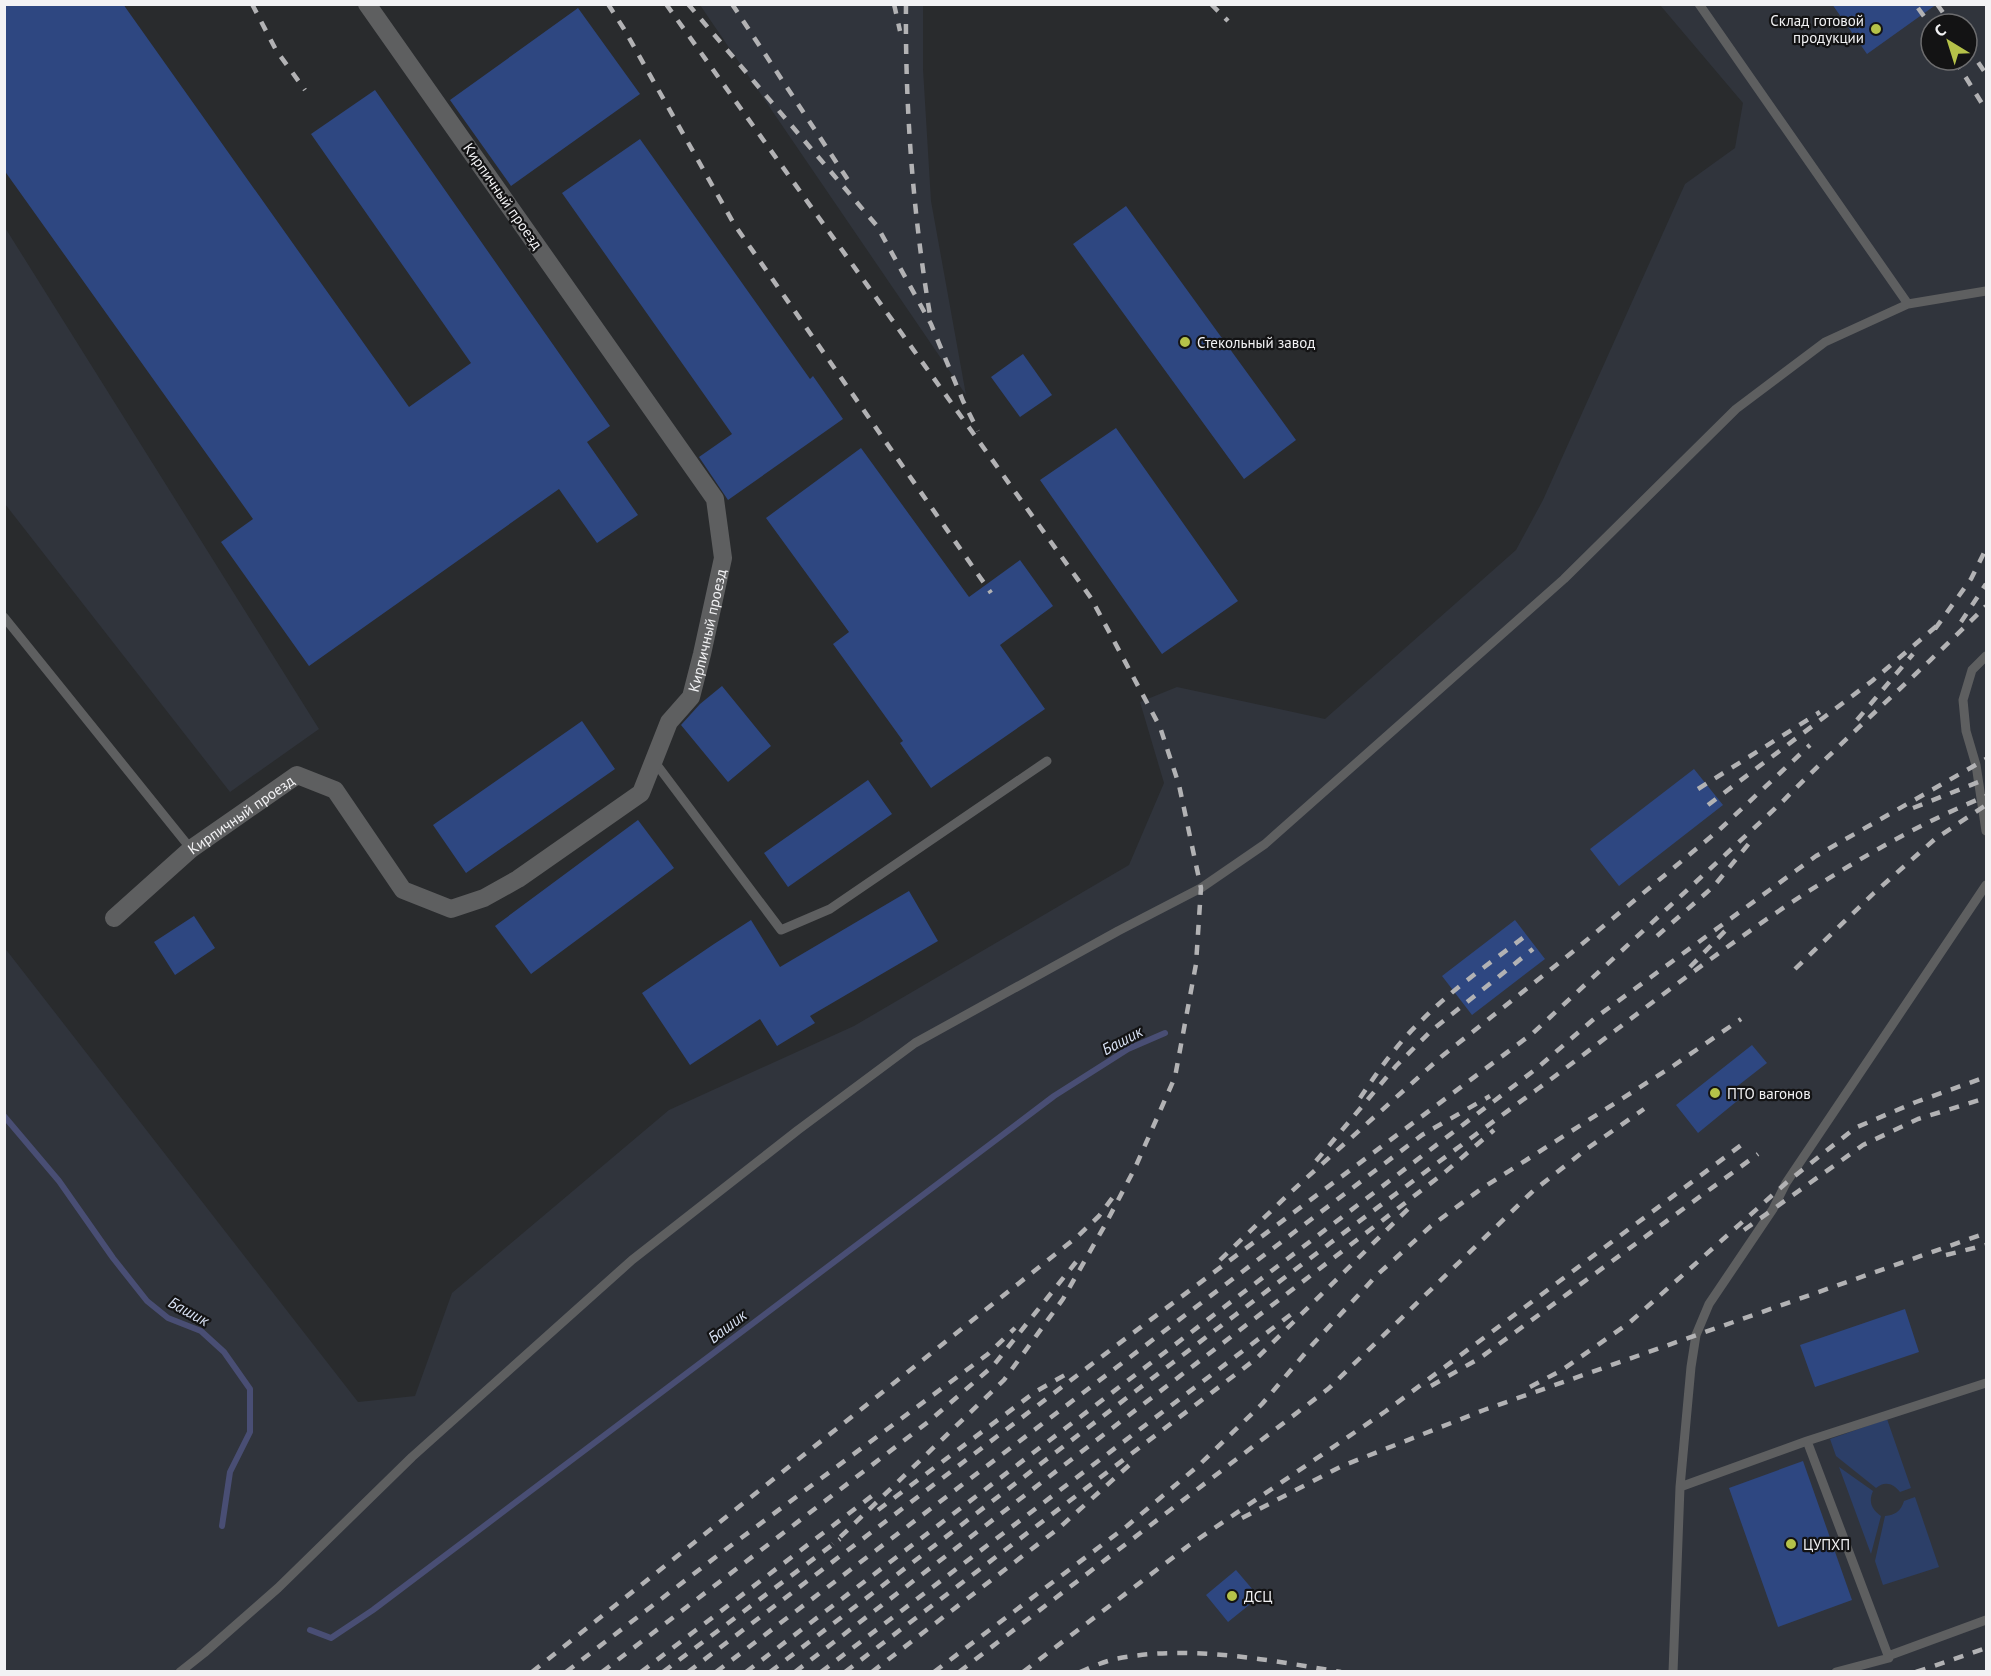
<svg xmlns="http://www.w3.org/2000/svg" width="1991" height="1676" font-family="'PT Sans',sans-serif">
  <style>
    .built { fill: #30343c; fill-rule: evenodd }
    .green { fill: #2c3f68 }
    .lines { fill: none; stroke-linecap: round; stroke-linejoin: round }
    .stream { stroke: #494e74; stroke-width: 6 }
    .building { fill: #2e4781 }
    .lane { stroke: #5e5f60; stroke-width: 9 }
    .street { stroke: #5e5f60; stroke-width: 18 }
    .rail { stroke: #b2b2b4; stroke-width: 4.5; stroke-dasharray: 10 10; stroke-linecap: butt }
    .poi-dot { fill: #b5c249; stroke: #131314; stroke-width: 2 }
    .labels { text-anchor: middle; dominant-baseline: central; stroke-width: 4.5; stroke-linejoin: round; paint-order: stroke }
    .poi-label { font-size: 15px; fill: #f2f2f4; stroke: #131314; text-anchor: start }
    .street-label { font-size: 15px; fill: #f2f2f4; stroke: #131314 }
    .water-label { font-size: 16px; font-style: italic; fill: #d6dff1; stroke: #131314 }
  </style>
  <rect width="100%" height="100%" fill="#292b2d"/>
  <!-- built -->
  <path class="built" d="M 700,5 L 923,5 L 923,69 L 931,201 L 966,395 Z
    M 1660,5 L 1986,5 L 1986,1671 L 5,1671 L 4,947 L 358,1402 L 415,1396 L 452,1293 L 669,1110 L 854,1026 L 1129,865 L 1164,783 L 1140,702 L 1177,687 L 1325,719 L 1516,550 L 1543,500 L 1685,184 L 1735,148 L 1743,103 ZM 1931,24 L 1967,24 L 1967,60 L 1931,60 Z
    M 4,226 L 319,729 L 230,792 L 5,504 Z"/>
  <!-- green -->
  <path class="green" d="M 1887,1419 L 1911,1488 L 1900,1492 C 1894,1484 1885,1480 1876,1488 L 1836,1456 L 1830,1439 Z
    M 1839,1467 L 1873,1491 C 1868,1502 1872,1510 1881,1516 L 1871,1554 Z
    M 1915,1497 L 1939,1567 L 1883,1585 L 1875,1561 L 1885,1516 C 1895,1515 1901,1511 1904,1501 Z"/>
  <g class="lines">
    <!-- stream -->
    <path class="stream" d="M 4,1116 L 59,1181 L 113,1258 L 147,1301 L 168,1318 L 201,1331 L 224,1352 L 250,1389 L 250,1432 L 230,1472 L 222,1526
      M 310,1630 L 331,1638 L 373,1610 L 1054,1096 L 1128,1049 L 1165,1033"/>
  </g>
  <!-- building -->
  <path class="building" d="M 4,4 L 123,4 L 409,407 L 471,363 L 311,134 L 375,90 L 610,426 L 587,442 L 638,515 L 597,543 L 559,489 L 309,666 L 221,542 L 253,519 L 4,170 Z
    M 1832,4 L 1937,4 L 1867,54 Z
    M 578,8 L 640,94 L 511,186 L 450,100 Z
    M 640,139 L 810,379 L 813,376 L 843,419 L 728,500 L 699,457 L 732,434 L 562,193 Z
    M 1126,206 L 1296,440 L 1244,479 L 1073,244 Z
    M 1023,354 L 1052,395 L 1020,417 L 991,377 Z
    M 1116,428 L 1238,601 L 1162,654 L 1040,480 Z
    M 861,448 L 969,597 L 1020,560 L 1053,606 L 1000,645 L 1045,709 L 931,788 L 900,743 L 903,741 L 833,644 L 849,632 L 766,518 Z
    M 722,686 L 771,746 L 728,782 L 681,725 L 700,704 Z
    M 582,721 L 615,769 L 466,873 L 433,825 Z
    M 1694,769 L 1723,805 L 1619,886 L 1590,849 Z
    M 868,780 L 892,814 L 788,887 L 764,853 Z
    M 638,820 L 674,868 L 531,974 L 495,926 Z
    M 909,891 L 938,941 L 810,1016 L 815,1023 L 777,1046 L 760,1019 L 690,1065 L 642,993 L 714,944 L 751,920 L 780,967 Z
    M 194,916 L 215,948 L 175,975 L 154,942 Z
    M 1515,920 L 1545,959 L 1472,1015 L 1442,976 Z
    M 1752,1045 L 1767,1063 L 1735,1088 L 1742,1097 L 1698,1133 L 1676,1105 Z
    M 1905,1309 L 1919,1352 L 1815,1387 L 1800,1345 Z
    M 1803,1461 L 1852,1600 L 1778,1627 L 1729,1488 Z
    M 1236,1570 L 1259,1597 L 1228,1622 L 1206,1595 Z"/>
  <g class="lines">
    <!-- lane -->
    <path class="lane" d="M 1699,4 L 1908,304
      M 4,617 L 191,849
      M 1986,656 L 1972,670 L 1963,700 L 1966,731 L 1976,765 L 1986,831
      M 654,761 L 781,930 L 830,909 L 1047,761
      M 1807,1441 L 1889,1658 L 1836,1672
      M 1680,1487 L 1807,1441 L 1986,1383
      M 1888,1656 L 1986,1620
      M 180,1672 L 204,1653 L 278,1588 L 412,1457 L 632,1260 L 798,1130 L 915,1043 L 1118,931 L 1201,888 L 1265,844 L 1564,579 L 1736,409 L 1825,342 L 1908,304 L 1986,291
      M 1673,1672 L 1680,1487 L 1691,1367 L 1696,1335 L 1709,1304 L 1773,1209 L 1786,1183 L 1986,885"/>
    <!-- street -->
    <path class="street" id="s1" d="M 114,918 L 191,849 L 297,775 L 335,790 L 403,890 L 451,909 L 484,898 L 518,879 L 641,793 L 669,722 L 691,697 L 702,654 L 723,558 L 715,499 L 367,4"/>
    <!-- rail -->
    <path class="rail" d="M 252,4 L 276,50 L 305,90
      M 608,4 L 624,29 L 734,224 L 991,593
      M 666,4 L 1091,598 L 1160,727 L 1179,785 L 1201,888 L 1196,964 L 1175,1077 L 1135,1168 L 1105,1225 L 1063,1299 L 1004,1380 L 833,1544
      M 688,4 L 877,226 L 931,324 L 963,401 L 978,431
      M 732,4 L 848,180
      M 894,4 L 900,31
      M 906,4 C 905,107 913,214 930,315
      M 1211,4 L 1228,21
      M 1937,4 L 1951,24
      M 1918,8 L 1931,26
      M 1967,46 L 1986,74
      M 1955,60 L 1986,110
      M 1961,622 L 1986,584
      M 1935,629 L 1971,579 L 1986,549
      M 1857,720 L 1913,654
      M 1698,789 L 1820,712
      M 1708,805 L 1872,681 L 1939,624
      M 1913,808 L 1986,779
      M 1657,936 L 1714,886 L 1751,841
      M 1690,967 L 1726,930
      M 1795,969 L 1874,893 L 1935,839 L 1986,805
      M 1360,1098 C 1378,1071 1397,1044 1420,1022 C 1451,990 1489,964 1524,937
      M 1316,1161 L 1396,1066 L 1431,1031 L 1533,949
      M 1744,1230 L 1863,1145 L 1918,1119 L 1986,1098
      M 1946,1255 L 1986,1245
      M 1220,1260 L 1292,1191 L 1441,1057 L 1564,959 L 1719,830 L 1810,745
      M 1431,1386 L 1480,1358 L 1758,1154
      M 1530,1387 L 1562,1370 L 1629,1323 L 1786,1183 L 1855,1128 L 1916,1102 L 1986,1077
      M 878,1510 L 1035,1392 L 1070,1372
      M 1242,1518 L 1342,1466 L 1484,1410 L 1986,1233
      M 532,1672 L 1078,1236 L 1099,1216 L 1113,1197
      M 566,1672 L 721,1553 L 988,1354 L 1015,1328
      M 602,1672 L 928,1422 L 993,1366 L 1076,1262
      M 641,1672 L 877,1492
      M 663,1672 L 840,1539
      M 688,1672 L 1117,1345 L 1533,1033 L 1781,803 C 1848,735 1919,673 1986,606
      M 716,1672 L 1422,1135 L 1490,1096
      M 746,1672 L 1536,1069 L 1595,1018 L 1816,856 L 1986,759
      M 770,1672 C 1026,1476 1279,1278 1539,1088 C 1682,982 1820,865 1986,796
      M 795,1672 L 1444,1173 L 1494,1130
      M 821,1672 L 1294,1312
      M 845,1672 L 1257,1358 L 1408,1209
      M 872,1672 L 1059,1528 L 1136,1459
      M 934,1672 L 1127,1526 L 1198,1466 L 1262,1404 L 1313,1344 L 1377,1275 L 1431,1226 L 1481,1189 L 1673,1066 L 1741,1019
      M 959,1672 L 1328,1389 L 1533,1191 L 1588,1148 L 1644,1109
      M 1023,1672 L 1188,1546 L 1386,1411 L 1748,1140
      M 1080,1672 C 1091,1667 1103,1662 1115,1659 C 1190,1644 1267,1660 1341,1672
      M 1916,1672 L 1986,1648"/>
  </g>
  <!-- markers -->
  <g class="poi-dot">
    <circle cx="1876" cy="29" r="6"/>
    <circle cx="1185" cy="342" r="6"/>
    <circle cx="1715" cy="1093" r="6"/>
    <circle cx="1791" cy="1544" r="6"/>
    <circle cx="1232" cy="1596" r="6"/>
  </g>
  <g class="labels">
    <!-- poi labels -->
    <g class="poi-label">
      <text x="1864" y="20" text-anchor="end">Склад готовой<tspan x="1864" dy="17">продукции</tspan></text>
      <text x="1197" y="342">Стекольный завод</text>
      <text x="1727" y="1093">ПТО вагонов</text>
      <text x="1803" y="1544">ЦУПХП</text>
      <text x="1244" y="1596">ДСЦ</text>
    </g>
    <!-- street labels -->
    <g class="street-label">
      <text transform="translate(503 196) rotate(55)">Кирпичный проезд</text>
      <text stroke="none"><textPath href="#s1" startOffset="848">Кирпичный проезд</textPath></text>
      <text stroke="none"><textPath href="#s1" startOffset="164">Кирпичный проезд</textPath></text>
    </g>
    <!-- water labels -->
    <g class="water-label">
      <text transform="translate(1122 1040) rotate(-28)">Башик</text>
      <text transform="translate(189 1311) rotate(29)">Башик</text>
      <text transform="translate(727 1326) rotate(-37)">Башик</text>
    </g>
  </g>
  <!-- border -->
  <rect width="1991" height="1676" fill="none" stroke="#f2f2f4" stroke-width="12"/>
  <!-- north arrow -->
  <g transform="translate(1949 42) rotate(322)"><circle r="28" fill="#131314" stroke="#6c6c6e" stroke-width="1.5"/>
  <path d="M0-4.5L10 22L0 15L-10 22Z" fill="#b5c249"/>
  <text y="-9" font-size="16" font-weight="bold" text-anchor="middle" fill="#f2f2f4">С</text>
  </g>
</svg>
